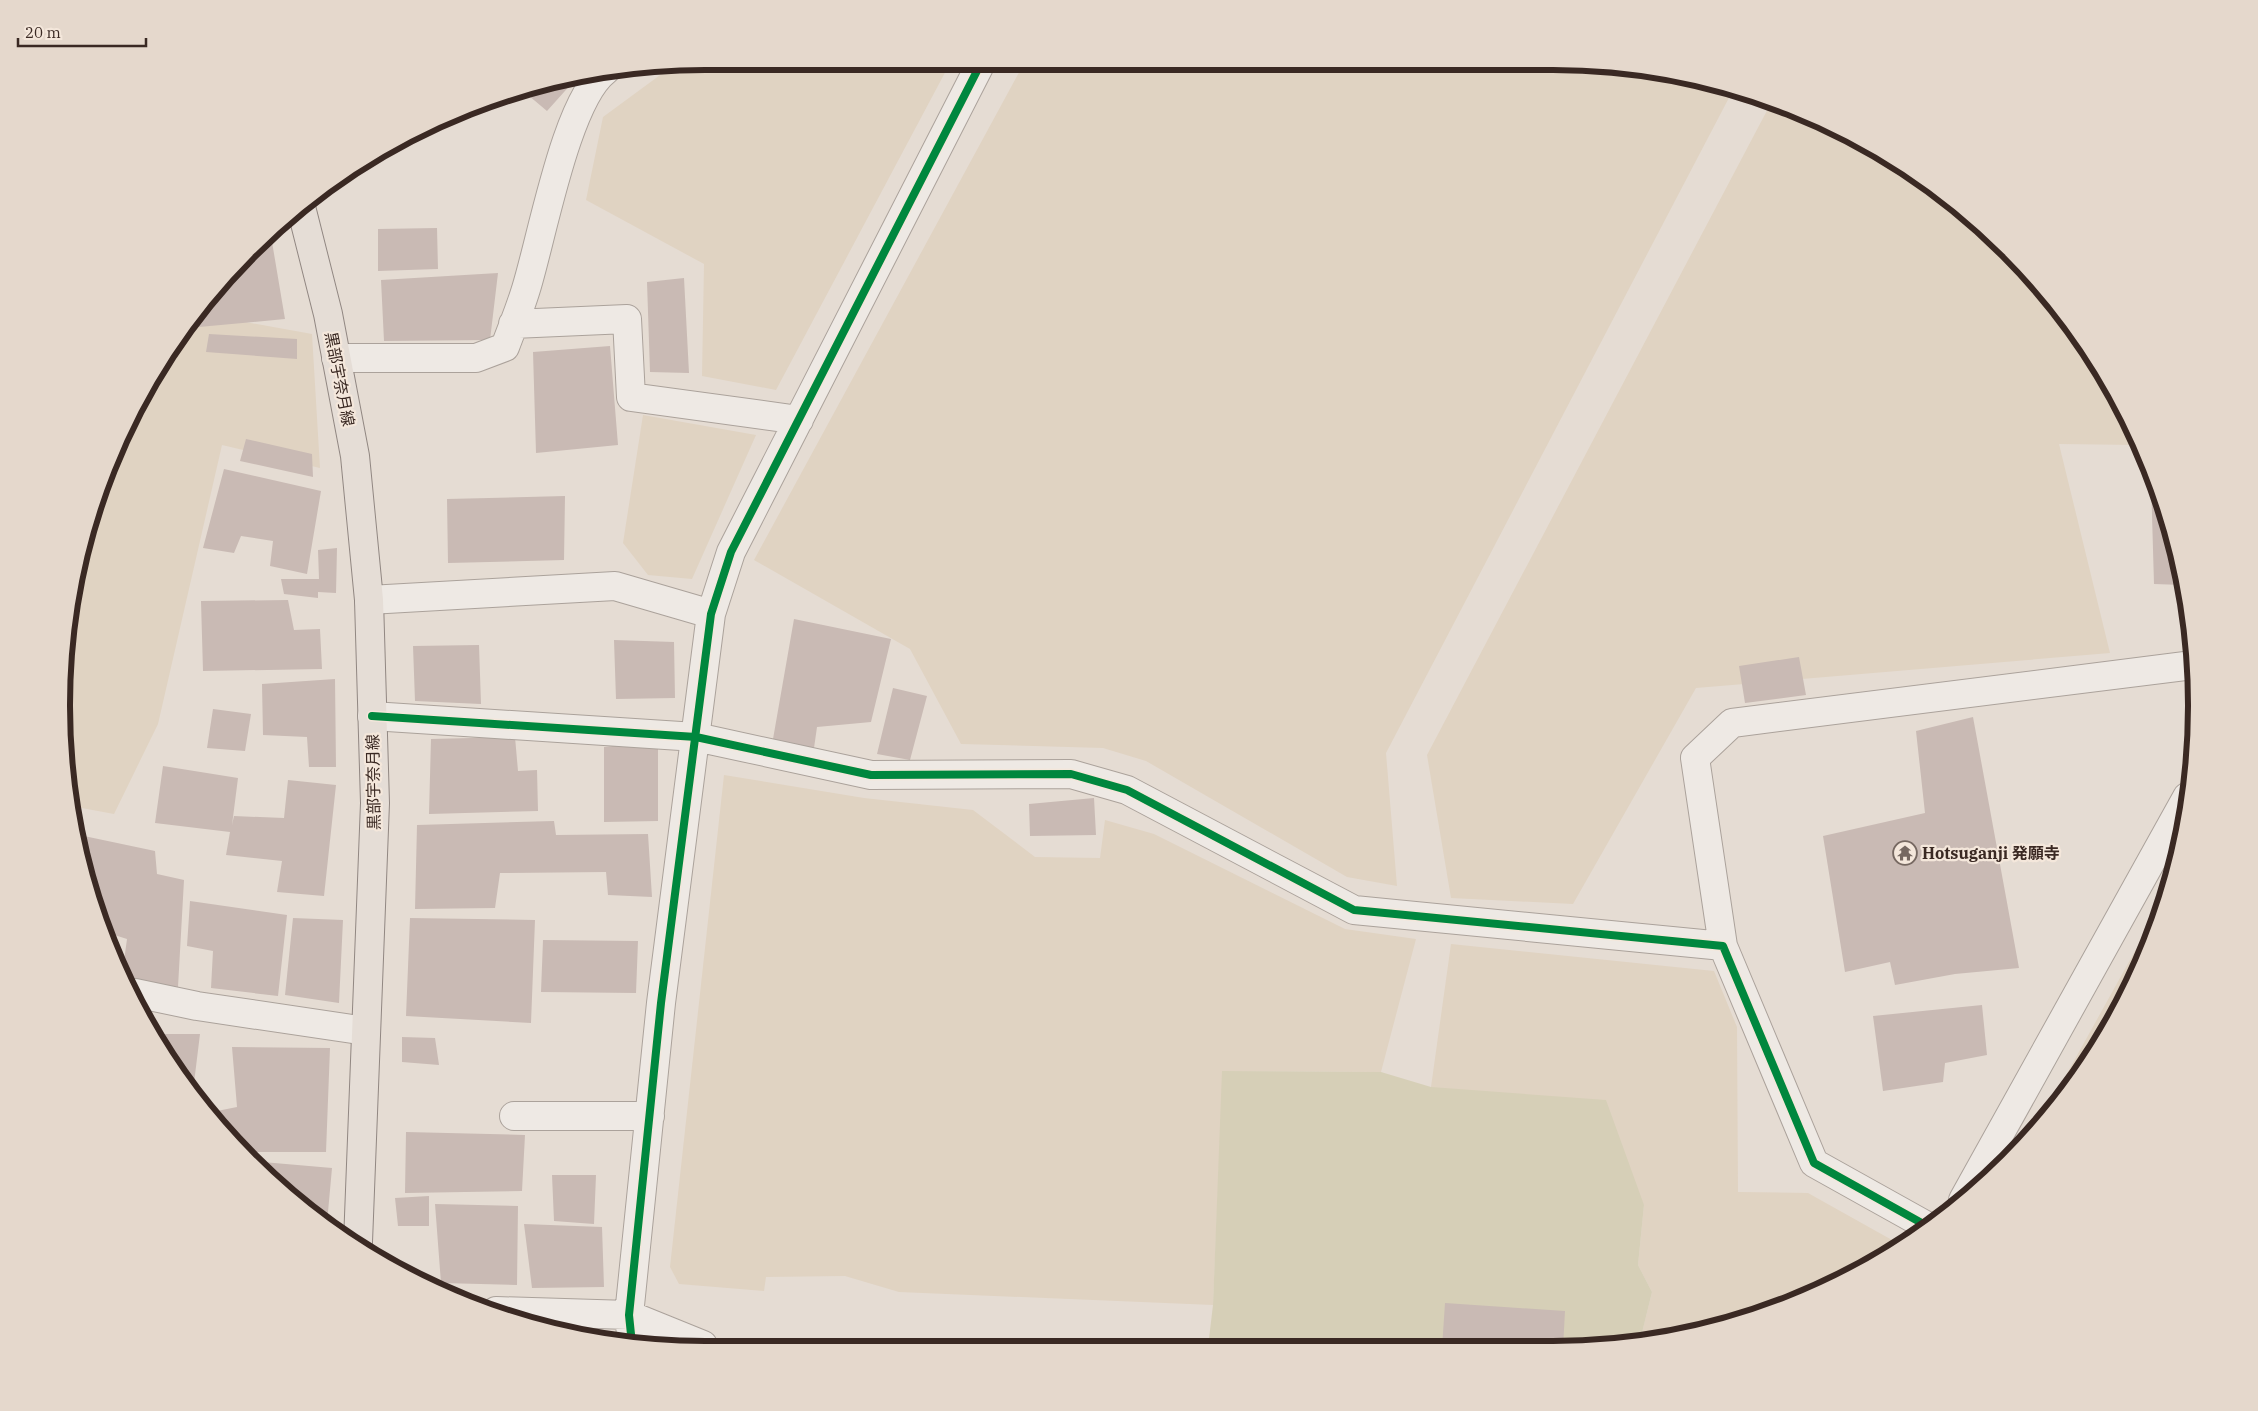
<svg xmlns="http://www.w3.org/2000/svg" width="2258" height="1411" font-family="'IBM Plex Serif','Noto Sans JP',serif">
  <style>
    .farmland { fill: #e0d3c2 }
    .green { fill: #d6cfb7 }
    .building { fill: #c9bab4 }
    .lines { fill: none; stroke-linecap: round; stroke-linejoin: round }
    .minor-casing { stroke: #aba29b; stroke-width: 30 }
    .major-casing { stroke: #918782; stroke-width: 30 }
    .minor { stroke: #eee9e4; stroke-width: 28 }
    .major { stroke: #e5ddd6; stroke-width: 28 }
    .cycleway-casing { stroke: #f4e7db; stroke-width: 11 }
    .cycleway { stroke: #00873e; stroke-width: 8 }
    .labels { text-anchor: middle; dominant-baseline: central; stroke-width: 4.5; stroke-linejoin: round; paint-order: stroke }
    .street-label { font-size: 16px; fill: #3a2923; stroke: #f4e7db }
    .poi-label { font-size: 16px; font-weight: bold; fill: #3a2923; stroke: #f4e7db; text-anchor: start }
    .rim { fill: none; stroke: #3a2923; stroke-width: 6 }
  </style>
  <rect width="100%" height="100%" fill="#e5dcd3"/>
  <!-- farmland -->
  <path class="farmland" d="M 671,67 L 948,67 L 776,390 L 702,376 L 704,264 L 586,200 L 603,117 Z
    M 1022,67 L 1636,67 L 1732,92 L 1386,753 L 1397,886 L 1347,877 L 1146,761 L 1103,748 L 961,744 L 910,649 L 754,560 Z
    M 1771,103 L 1799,110 L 1944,194 L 2037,281 L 2110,383 L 2138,445 L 2059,444 L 2110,653 L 1696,688 L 1573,904 L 1451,898 L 1427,755 Z
    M 195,313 L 312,334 L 320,468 L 222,445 L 158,724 L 114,814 L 71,806 L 67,790 L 61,705 L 67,621 L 95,499 L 128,420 Z
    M 643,415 L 756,435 L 692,579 L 648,575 L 623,543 Z
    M 724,775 L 864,798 L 973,810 L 1035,857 L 1100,858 L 1105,820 L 1154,834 L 1345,929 L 1416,939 L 1381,1072 L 1223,1071 L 1213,1305 L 899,1292 L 845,1276 L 766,1277 L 764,1291 L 679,1284 L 670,1267 Z
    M 2165,897 L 2130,990 L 2064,1097 L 2040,1122 Z
    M 1451,944 L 1714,971 L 1737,1027 L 1738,1192 L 1808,1193 L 1892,1240 L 1883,1258 L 1874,1264 L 1720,1328 L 1640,1341 L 1652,1292 L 1638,1265 L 1644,1205 L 1431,1087 Z"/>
  <!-- green -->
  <path class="green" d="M 1222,1071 L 1381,1072 L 1431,1087 L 1606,1100 L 1644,1205 L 1638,1265 L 1652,1292 L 1640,1341 L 1595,1348 L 1208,1347 L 1213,1305 Z"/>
  <!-- building -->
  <path class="building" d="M 569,79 L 573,82 L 547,111 L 522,90 Z
    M 437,228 L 438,269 L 378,271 L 378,229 Z
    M 271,236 L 285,319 L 199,327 L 198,310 Z
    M 498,273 L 490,340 L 384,341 L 381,280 Z
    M 684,278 L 689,373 L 650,372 L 647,282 Z
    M 209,334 L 297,339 L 297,359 L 206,352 Z
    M 610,346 L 618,445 L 536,453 L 533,352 Z
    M 246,439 L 312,454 L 313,477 L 240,461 Z
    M 224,469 L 321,491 L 307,574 L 270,566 L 273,541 L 241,536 L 234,553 L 203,548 Z
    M 2151,480 L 2154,480 L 2162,498 L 2183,585 L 2154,584 Z
    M 565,496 L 564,560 L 448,563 L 447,499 Z
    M 337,548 L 336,593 L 318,592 L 318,598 L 284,594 L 281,579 L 319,579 L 318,550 Z
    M 288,600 L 294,630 L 320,629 L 322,669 L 203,671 L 201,601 Z
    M 794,619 L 891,639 L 871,722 L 817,727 L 814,748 L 773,739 Z
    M 614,640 L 674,642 L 675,698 L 616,699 Z
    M 479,645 L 481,704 L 415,701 L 413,646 Z
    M 1799,657 L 1806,695 L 1745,703 L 1739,666 Z
    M 335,679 L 336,767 L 309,767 L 307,737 L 263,735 L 262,684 Z
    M 893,688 L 927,696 L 910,760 L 877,754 Z
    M 213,709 L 251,714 L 245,751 L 207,748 Z
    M 1973,717 L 2019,968 L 1955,974 L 1895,985 L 1890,962 L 1845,972 L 1823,836 L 1925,813 L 1916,731 Z
    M 515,737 L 518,771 L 537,770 L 538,811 L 429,814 L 431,739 Z
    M 658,741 L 658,821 L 604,822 L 604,747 Z
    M 163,766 L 238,778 L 232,825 L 234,816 L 284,818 L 288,780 L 336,785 L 324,896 L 277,892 L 282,861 L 226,855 L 230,832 L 155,823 Z
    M 1094,798 L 1096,835 L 1030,836 L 1029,804 Z
    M 554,821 L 556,835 L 648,834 L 652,897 L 608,895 L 606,872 L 500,873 L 495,908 L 415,909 L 417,825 Z
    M 84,836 L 155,851 L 157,874 L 184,880 L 178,987 L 128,978 L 123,968 L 127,939 L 105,932 L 95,912 L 81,850 Z
    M 190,901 L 287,915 L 278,996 L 211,988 L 213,951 L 187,946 Z
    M 293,918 L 343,920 L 339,1003 L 285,995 Z
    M 410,918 L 535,920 L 531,1023 L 406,1016 Z
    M 543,940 L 638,941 L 636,993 L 541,992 Z
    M 1982,1005 L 1987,1055 L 1945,1063 L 1943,1082 L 1883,1091 L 1873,1016 Z
    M 162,1034 L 200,1034 L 193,1091 L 170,1064 L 161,1045 Z
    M 402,1037 L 435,1038 L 439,1065 L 402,1062 Z
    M 232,1047 L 330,1048 L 326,1152 L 243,1152 L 216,1120 L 217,1111 L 237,1107 Z
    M 406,1132 L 525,1135 L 522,1191 L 405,1193 Z
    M 250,1161 L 332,1168 L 327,1223 L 314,1217 Z
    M 552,1175 L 596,1175 L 594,1224 L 554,1221 Z
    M 429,1196 L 429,1226 L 398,1226 L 395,1198 Z
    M 435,1204 L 518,1206 L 517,1285 L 441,1283 Z
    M 524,1224 L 602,1227 L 604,1287 L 532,1288 Z
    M 1445,1303 L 1565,1311 L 1563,1348 L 1442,1348 Z"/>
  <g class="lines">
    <!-- minor casing -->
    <g class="minor-casing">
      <path id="minor" d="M 513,324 L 627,319 L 631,397 L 799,420
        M 336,358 L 476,358 L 505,347 C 512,328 520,309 526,289 C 542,238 566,100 606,70
        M 369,600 L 615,586 L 711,614
        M 372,716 L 696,737 L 871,775 L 1071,774 L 1127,790 L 1354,910 L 1723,946 L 1814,1163 L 1927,1226
        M 1723,946 L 1695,758 L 1732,723 L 2193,665
        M 135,993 L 197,1006 L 366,1031
        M 514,1116 L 650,1116
        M 1963,1200 L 2187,797
        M 496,1311 L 629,1315 L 703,1345
        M 632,1344 L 629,1315 L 661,1003 L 711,614 L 731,552 L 979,67"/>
    </g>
    <!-- major casing -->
    <g class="major-casing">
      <path id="major" d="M 301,207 L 328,314 L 355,456 L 369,600 L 375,803 L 358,1242"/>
    </g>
    <!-- minor -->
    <use href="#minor" class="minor"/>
    <!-- major -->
    <use href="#major" class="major"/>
    <!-- cycleway casing -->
    <g class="cycleway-casing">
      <path id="cycleway" d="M 372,716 L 696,737 L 871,775 L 1071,774 L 1127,790 L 1354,910 L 1723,946 L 1814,1163 L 1927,1226
        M 632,1344 L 629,1315 L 661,1003 L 711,614 L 731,552 L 979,67"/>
    </g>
    <!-- cycleway -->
    <use href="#cycleway" class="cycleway"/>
  </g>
  <!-- icons -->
  <defs>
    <g id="temple-ring" transform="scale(1.25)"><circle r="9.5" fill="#f4e7db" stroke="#766861" stroke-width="1.5"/><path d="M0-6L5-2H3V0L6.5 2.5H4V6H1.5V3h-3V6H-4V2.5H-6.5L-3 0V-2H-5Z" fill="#766861"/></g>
  </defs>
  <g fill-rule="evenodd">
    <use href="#temple-ring" x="1905" y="853"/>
  </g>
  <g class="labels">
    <!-- street labels -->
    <g class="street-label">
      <text transform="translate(340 379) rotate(79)">黒部宇奈月線</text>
      <text transform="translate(373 782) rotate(-91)">黒部宇奈月線</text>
    </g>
    <!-- poi labels -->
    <g class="poi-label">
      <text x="1922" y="853">Hotsuganji 発願寺</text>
    </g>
  </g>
  <!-- crop -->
  <path d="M0 0H2258V1411H0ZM705 70H1553A635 635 0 0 1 2188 705V706A635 635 0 0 1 1553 1341H705A635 635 0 0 1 70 706V705A635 635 0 0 1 705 70Z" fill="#e5d8cc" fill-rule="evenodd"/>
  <path class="rim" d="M705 70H1553A635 635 0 0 1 2188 705V706A635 635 0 0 1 1553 1341H705A635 635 0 0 1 70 706V705A635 635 0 0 1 705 70Z"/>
  <!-- scale -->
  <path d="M18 38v8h128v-8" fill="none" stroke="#3a2923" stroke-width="2.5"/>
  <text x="25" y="38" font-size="15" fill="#3a2923" stroke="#f4e7db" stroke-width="4" paint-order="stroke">20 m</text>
</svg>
